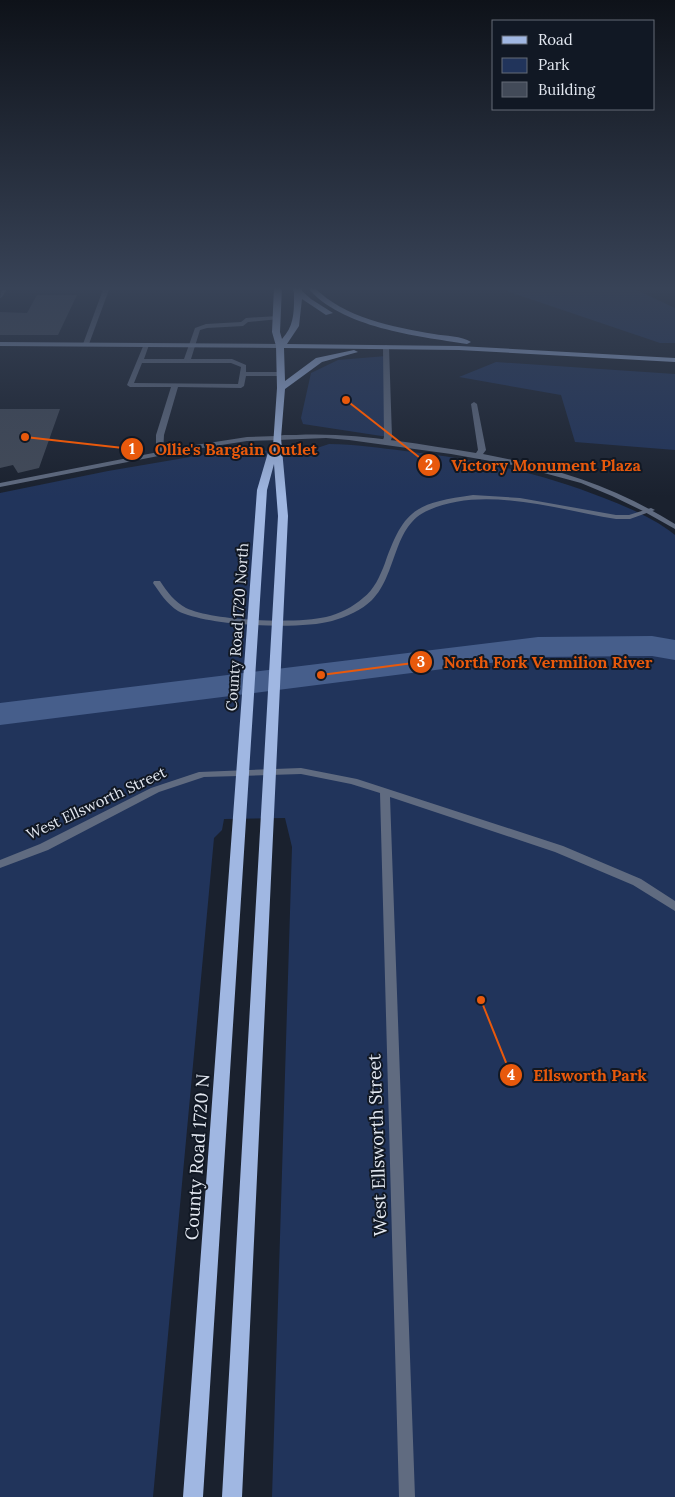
<svg xmlns="http://www.w3.org/2000/svg" width="675" height="1497" font-family="Lora,serif">
  <style>
    .green { fill: #21345b }
    .lines { fill: none; stroke-linecap: round; stroke-linejoin: round }
    .river { fill: #465e8b; fill-rule: evenodd }
    .building { fill: #424a58 }
    .service { fill: #606b80; fill-rule: evenodd }
    .minor { fill: #606b80; fill-rule: evenodd }
    .tertiary { fill: #606b80; fill-rule: evenodd }
    .secondary { fill: #8496b7; fill-rule: evenodd }
    .primary { fill: #a0b7e2; fill-rule: evenodd }
    .labels { text-anchor: middle; dominant-baseline: central; stroke-width: 4; stroke-linejoin: round; paint-order: stroke }
    .street-label { font-size: 15px; fill: #e2e7f0; stroke: #111824 }
    .near-street-label { font-size: 18px; fill: #e2e7f0; stroke: #111824 }
    .leader { fill: none; stroke: #e8590c; stroke-width: 2 }
    .callout-dot { fill: #e8590c; stroke: #111824; stroke-width: 2 }
    .mark-label { font-size: 15px; text-anchor: middle; font-weight: bold; fill: #fff }
    .callout-label { font-size: 16px; text-anchor: middle; font-weight: bold; fill: #e8590c; stroke: #111824; stroke-width: 4; stroke-linejoin: round; paint-order: stroke }
  </style>
  <rect width="100%" height="100%" fill="#1a212e"/>
  <!-- green -->
  <path class="green" d="M 495,287 L 630,287 L 675,308 L 675,343 L 660,343 Z
    M 386,356 L 388,437 L 303,424 L 301,418 L 311,373 L 338,360 Z
    M 496,362 L 675,374 L 675,450 L 575,442 L 561,395 L 459,377 Z
    M 329,444 C 355,444 380,448 405,451 C 474,459 539,472 604,498 C 629,508 654,518 675,535 L 675,1497 L 272,1497 L 292,847 L 285,818 L 224,819 L 222,830 L 214,838 L 153,1497 L 0,1497 L 0,493 L 108,471 L 237,449 L 302,453 Z"/>
  <g class="lines">
    <!-- river -->
    <path class="river" d="M 652,636 L 675,640 L 675,660 L 652,656 L 538,657 L 0,725 L 0,703 L 538,637 Z"/>
  </g>
  <!-- building -->
  <path class="building" d="M 37,295 L 77,295 L 58,335 L 0,335 L 0,312 L 27,313 Z
    M 0,409 L 60,409 L 39,468 L 18,473 L 13,465 L 0,468 Z"/>
  <g class="lines">
    <!-- service -->
    <path class="service" d="M 2,287 L 8,287 L 2,297 L 0,298 Z
      M 104,287 L 110,287 L 89,344 L 84,345 L 83,344 Z
      M 277,316 L 279,317 L 279,319 L 248,322 L 243,326 L 207,328 L 200,330 L 191,359 L 232,359 L 246,365 L 246,372 L 281,372 L 284,374 L 281,376 L 246,376 L 244,386 L 241,388 L 178,387 L 164,435 L 163,453 L 156,455 L 156,435 L 171,387 L 130,387 L 127,385 L 144,344 L 149,345 L 144,359 L 184,359 L 195,328 L 206,324 L 241,322 L 246,318 ZM 142,363 L 231,363 L 241,367 L 238,384 L 134,383 Z
      M 386,345 L 389,347 L 392,437 L 390,443 L 386,445 L 382,443 L 384,437 L 383,347 Z
      M 473,495 L 520,498 L 616,515 L 629,515 L 651,508 L 655,510 L 630,519 L 616,519 C 559,510 485,485 429,510 C 392,525 398,574 372,600 C 362,610 346,617 332,621 C 300,630 207,626 178,611 C 167,604 160,593 153,583 L 154,581 L 160,581 C 167,592 175,602 186,608 C 214,621 296,624 326,617 C 339,614 353,607 363,598 C 374,590 380,576 385,563 C 404,509 416,503 473,495 Z"/>
    <!-- minor -->
    <path class="minor" d="M 474,402 L 477,404 L 486,450 L 483,454 C 553,467 614,486 675,524 L 675,529 L 643,511 L 612,496 L 581,483 L 518,466 L 451,454 L 349,440 L 326,438 L 277,440 L 273,438 C 279,434 289,435 296,435 C 356,432 417,444 476,453 L 478,450 L 471,404 Z
      M 301,768 L 357,779 L 563,846 L 641,879 L 675,901 L 675,911 L 633,885 L 555,852 L 390,797 L 415,1497 L 399,1497 L 380,793 L 351,784 L 301,774 L 204,777 L 159,792 L 48,850 L 0,868 L 0,860 L 40,844 L 151,788 L 199,772 Z"/>
    <!-- tertiary -->
    <path class="tertiary" d="M 277,436 L 281,438 L 280,440 L 247,441 L 189,450 L 0,487 L 0,483 L 189,446 L 247,437 Z"/>
    <!-- secondary -->
    <path class="secondary" d="M 0,342 L 280,344 L 283,346 L 280,348 L 0,346 Z"/>
    <!-- primary -->
    <path class="primary" d="M 274,287 L 282,287 L 280,332 L 282,339 C 295,325 294,310 294,292 L 291,287 L 302,287 L 302,291 L 311,299 L 333,313 L 326,315 L 302,299 L 299,326 L 287,344 L 459,346 L 675,358 L 675,362 L 459,350 L 284,348 L 285,381 L 316,358 L 354,350 L 358,352 L 322,362 L 285,389 L 281,438 L 288,516 L 242,1497 L 222,1497 L 278,516 L 274,464 L 267,490 L 203,1497 L 183,1497 L 257,490 L 269,449 L 273,446 L 277,388 L 276,346 L 272,332 Z
      M 307,287 L 314,287 C 344,318 393,327 434,334 C 445,336 462,336 471,342 L 467,344 C 417,336 341,328 307,287 Z"/>
  </g>
  <!-- sky -->
  <linearGradient id="sky" x2="0" y2="1"><stop stop-color="#0e1219"/><stop offset="0.58" stop-color="#384357"/><stop offset="1" stop-color="#384357" stop-opacity="0"/></linearGradient>
  <rect width="675" height="497" fill="url(#sky)"/>
  <g class="labels">
    <!-- street labels -->
    <g class="street-label">
      <text transform="translate(237 627) rotate(-86)">County Road 1720 North</text>
      <text transform="translate(96 803) rotate(-25)">West Ellsworth Street</text>
    </g>
    <!-- near-street labels -->
    <g class="near-street-label">
      <text transform="translate(377 1145) rotate(-92)">West Ellsworth Street</text>
      <text transform="translate(197 1157) rotate(-86)">County Road 1720 N</text>
    </g>
  </g>
  <!-- callouts -->
  <path class="leader" d="M25 437L132 449M346 400L429 465M321 675L421 662M481 1000L511 1075"/>
  <g class="callout-dot">
    <circle cx="25" cy="437" r="5"/>
    <circle cx="346" cy="400" r="5"/>
    <circle cx="321" cy="675" r="5"/>
    <circle cx="481" cy="1000" r="5"/>
    <circle cx="132" cy="449" r="12"/>
    <circle cx="429" cy="465" r="12"/>
    <circle cx="421" cy="662" r="12"/>
    <circle cx="511" cy="1075" r="12"/>
  </g>
  <g class="mark-label">
    <text x="132" y="454">1</text>
    <text x="429" y="470">2</text>
    <text x="421" y="667">3</text>
    <text x="511" y="1080">4</text>
  </g>
  <g class="callout-label">
    <text x="236" y="455">Ollie's Bargain Outlet</text>
    <text x="546" y="471">Victory Monument Plaza</text>
    <text x="548" y="668">North Fork Vermilion River</text>
    <text x="590" y="1081">Ellsworth Park</text>
  </g>
  <!-- legend -->
  <rect x="492" y="20" width="162" height="90" fill="#111824" stroke="#656b76"/>
  <rect x="502" y="36" width="25" height="8" fill="#a0b7e2" stroke="#656b76"/>
  <text x="538" y="45" font-size="15" fill="#e2e7f0">Road</text>
  <rect x="502" y="58" width="25" height="15" fill="#21345b" stroke="#656b76"/>
  <text x="538" y="70" font-size="15" fill="#e2e7f0">Park</text>
  <rect x="502" y="82" width="25" height="15" fill="#424a58" stroke="#656b76"/>
  <text x="538" y="95" font-size="15" fill="#e2e7f0">Building</text>
</svg>
